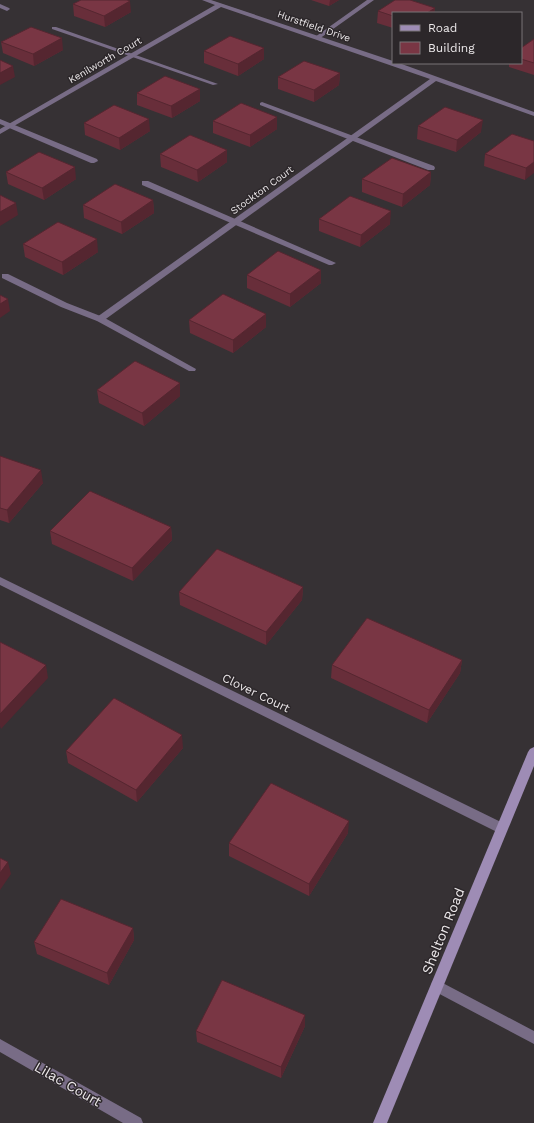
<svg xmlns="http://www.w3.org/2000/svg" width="534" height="1123" font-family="'Work Sans',sans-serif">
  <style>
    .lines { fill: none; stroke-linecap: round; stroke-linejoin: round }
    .lane { fill: #786c86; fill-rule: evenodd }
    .street { fill: #786c86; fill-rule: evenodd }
    .secondary { fill: #9e8cb5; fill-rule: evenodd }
    .wall { fill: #682e3a }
    .shaded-wall { fill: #552630 }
    .building { fill: #793644; stroke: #552630 }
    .labels { text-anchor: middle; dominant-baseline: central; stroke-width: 3; stroke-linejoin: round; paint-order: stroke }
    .far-street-label { font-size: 10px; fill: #ece8ea; stroke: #2c272a }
    .street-label { font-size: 12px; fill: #ece8ea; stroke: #2c272a }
    .near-street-label { font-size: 14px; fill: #ece8ea; stroke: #2c272a }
  </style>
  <rect width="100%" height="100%" fill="#363134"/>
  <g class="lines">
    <!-- lane -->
    <path class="lane" d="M 367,0 L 374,0 L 319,39 L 315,39 L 315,37 Z
      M 0,4 L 9,8 L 10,9 L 7,11 L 0,8 Z
      M 52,27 L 56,27 L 218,84 L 213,85 L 52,29 Z
      M 262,102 L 434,166 L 435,168 L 434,170 L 428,170 L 260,105 L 260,103 Z
      M 0,119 L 97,159 L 98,161 L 94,163 L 91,163 L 0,124 Z
      M 142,181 L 148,181 L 336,263 L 332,265 L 329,265 L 142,185 Z
      M 2,274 L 8,274 L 67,303 L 103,317 L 196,369 L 195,371 L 189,371 L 97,321 L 61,307 L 2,278 Z
      M 437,980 L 534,1031 L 534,1044 L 432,990 L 431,986 L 432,982 Z"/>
    <!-- street -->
    <path class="street" d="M 202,0 L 211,0 L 393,61 L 393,63 L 399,63 L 534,112 L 534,116 L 436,81 L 103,321 L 97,321 L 96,319 L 97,317 L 430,79 L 221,7 L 0,134 L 0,129 L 215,5 Z
      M 0,577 L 505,824 L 507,828 L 505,832 L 501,833 L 497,832 L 0,585 Z
      M 0,1039 L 141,1118 L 143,1123 L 123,1123 L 0,1052 Z"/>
    <!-- secondary -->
    <path class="secondary" d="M 534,747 L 534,766 L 387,1123 L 373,1123 L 528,752 L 530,749 Z"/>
  </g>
  <!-- wall -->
  <path class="wall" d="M 311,0 L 339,0 L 329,6 Z
    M 73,4 L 131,12 L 105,27 L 74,16 Z
    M 435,8 L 434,13 L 393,13 L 393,28 L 377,23 L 378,11 Z
    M 534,39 L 534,75 L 509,67 L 509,63 L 521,63 L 521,48 Z
    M 1,42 L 63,50 L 34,66 L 3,53 Z
    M 204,51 L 264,59 L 238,76 L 204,63 Z
    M 340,73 L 339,85 L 314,102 L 278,89 L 278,77 Z
    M 137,93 L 200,101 L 172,118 L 137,105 Z
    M 213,121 L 277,129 L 250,147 L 213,133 Z
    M 84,123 L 150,131 L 120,150 L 85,135 Z
    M 418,126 L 481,132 L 456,152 L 417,139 Z
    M 534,141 L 525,180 L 484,166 L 485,154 Z
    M 160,154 L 227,162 L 198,182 L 161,167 Z
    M 6,172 L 76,179 L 44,200 L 8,184 Z
    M 431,172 L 430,185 L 402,207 L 362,192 L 362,179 Z
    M 153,200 L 154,213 L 122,234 L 84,218 L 83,205 Z
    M 319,219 L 390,224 L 360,247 L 319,231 Z
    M 23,244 L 98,252 L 63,275 L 25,257 Z
    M 321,270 L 321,283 L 290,307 L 247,288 L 247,275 Z
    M 189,320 L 266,327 L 233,353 L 190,333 Z
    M 97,390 L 180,396 L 144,426 L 99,403 Z
    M 0,456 L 43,483 L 9,523 L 0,520 Z
    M 171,527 L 172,540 L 133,581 L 52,544 L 50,531 Z
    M 303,587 L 302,600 L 266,645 L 180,605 L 179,592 Z
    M 462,660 L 460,673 L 427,723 L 331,678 L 332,665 Z
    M 183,748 L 137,802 L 68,763 L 66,751 Z
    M 348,833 L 309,896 L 229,856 L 229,843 Z
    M 133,928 L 134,940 L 109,985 L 37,954 L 34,942 Z
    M 305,1015 L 305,1026 L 281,1078 L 197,1042 L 196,1031 Z"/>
  <!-- shaded-wall -->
  <path class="shaded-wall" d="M 330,0 L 339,0 L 329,6 Z
    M 130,1 L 131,12 L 105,27 L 104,16 Z
    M 435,8 L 434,13 L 427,13 Z
    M 62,38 L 63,50 L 34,66 L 33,54 Z
    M 264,48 L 264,59 L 238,76 L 238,64 Z
    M 13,66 L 15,77 L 0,85 L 0,73 Z
    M 340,73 L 339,85 L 314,102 L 314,90 Z
    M 200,89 L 200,101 L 172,118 L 171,106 Z
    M 277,117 L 277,129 L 250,147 L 250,135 Z
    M 149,119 L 150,131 L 120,150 L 119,138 Z
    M 483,120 L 481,132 L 456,152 L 457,140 Z
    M 227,150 L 227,162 L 198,182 L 197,170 Z
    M 534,162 L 534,173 L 525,180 L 526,168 Z
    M 75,167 L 76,179 L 44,200 L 42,188 Z
    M 431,172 L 430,185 L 402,207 L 403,194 Z
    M 153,200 L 154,213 L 122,234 L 121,222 Z
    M 16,203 L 18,215 L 0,226 L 0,212 Z
    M 391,211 L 390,224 L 360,247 L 361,235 Z
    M 97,239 L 98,252 L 63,275 L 62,262 Z
    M 321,270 L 321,283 L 290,307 L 290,294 Z
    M 8,299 L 10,311 L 0,318 L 0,304 Z
    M 266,314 L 266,327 L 233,353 L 233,340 Z
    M 180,383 L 180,396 L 144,426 L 142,413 Z
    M 41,470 L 43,483 L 9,523 L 7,510 Z
    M 171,527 L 172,540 L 133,581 L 132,568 Z
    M 303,587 L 302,600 L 266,645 L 266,632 Z
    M 462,660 L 460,673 L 427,723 L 429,710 Z
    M 46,665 L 48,678 L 1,729 L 0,726 L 0,714 Z
    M 182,735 L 183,748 L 137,802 L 136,790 Z
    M 349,821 L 348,833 L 309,896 L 309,884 Z
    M 8,862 L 11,874 L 0,890 L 0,873 Z
    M 133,928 L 134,940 L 109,985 L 107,973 Z
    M 305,1015 L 305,1026 L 281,1078 L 281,1067 Z"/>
  <!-- building -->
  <path class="building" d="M 81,0 L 127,0 L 130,1 L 104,16 L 73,4 Z
    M 395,0 L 410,0 L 435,8 L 427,13 L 393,13 L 393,16 L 378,11 Z
    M 31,27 L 62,38 L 33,54 L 1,42 Z
    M 230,36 L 264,48 L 238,64 L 204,51 Z
    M 534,39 L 534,63 L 521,59 L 521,48 Z
    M 0,60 L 13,66 L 0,73 Z
    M 304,61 L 340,73 L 314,90 L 278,77 Z
    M 165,76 L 200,89 L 171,106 L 137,93 Z
    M 241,103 L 277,117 L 250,135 L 213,121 Z
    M 114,105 L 149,119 L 119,138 L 84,123 Z
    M 445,107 L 483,120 L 457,140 L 418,126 Z
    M 512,134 L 534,141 L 534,162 L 526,168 L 485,154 Z
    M 190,135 L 227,150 L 197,170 L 160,154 Z
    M 39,152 L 75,167 L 42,188 L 6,172 Z
    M 392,158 L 431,172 L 403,194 L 362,179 Z
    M 115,184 L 153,200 L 121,222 L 83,205 Z
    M 0,195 L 16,203 L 0,212 Z
    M 350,196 L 391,211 L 361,235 L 319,219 Z
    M 58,222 L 97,239 L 62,262 L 23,244 Z
    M 278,251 L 321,270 L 290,294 L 247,275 Z
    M 223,294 L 266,314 L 233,340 L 189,320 Z
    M 0,295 L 8,299 L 0,304 Z
    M 135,361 L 180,383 L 142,413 L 97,390 Z
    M 0,456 L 41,470 L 7,510 L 0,508 Z
    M 90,491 L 171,527 L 132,568 L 50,531 Z
    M 217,549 L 303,587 L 266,632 L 179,592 Z
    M 367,618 L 462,660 L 429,710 L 332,665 Z
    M 0,642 L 46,665 L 0,714 Z
    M 114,698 L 182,735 L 136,790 L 66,751 Z
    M 271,783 L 349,821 L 309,884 L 229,843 Z
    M 0,858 L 8,862 L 0,873 Z
    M 61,899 L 133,928 L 107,973 L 34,942 Z
    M 222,980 L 305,1015 L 281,1067 L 196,1031 Z"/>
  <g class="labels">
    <!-- far-street labels -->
    <g class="far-street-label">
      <text transform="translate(314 26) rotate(19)">Hurstfield Drive</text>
      <text transform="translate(105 60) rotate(-30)">Kenilworth Court</text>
      <text transform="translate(262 190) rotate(-36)">Stockton Court</text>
    </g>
    <!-- street labels -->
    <g class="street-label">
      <text transform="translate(256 693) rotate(26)">Clover Court</text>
    </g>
    <!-- near-street labels -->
    <g class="near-street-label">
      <text transform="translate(443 931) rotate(-68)">Shelton Road</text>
      <text transform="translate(68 1084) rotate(30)">Lilac Court</text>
    </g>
  </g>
  <!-- legend -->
  <rect x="392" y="12" width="130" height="52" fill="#2c272a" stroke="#797477"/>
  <rect x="400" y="25" width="20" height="6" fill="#9e8cb5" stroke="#797477"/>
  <text x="428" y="32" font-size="12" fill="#ece8ea">Road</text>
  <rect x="400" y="42" width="20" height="12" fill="#793644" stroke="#797477"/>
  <text x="428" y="52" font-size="12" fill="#ece8ea">Building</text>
</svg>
